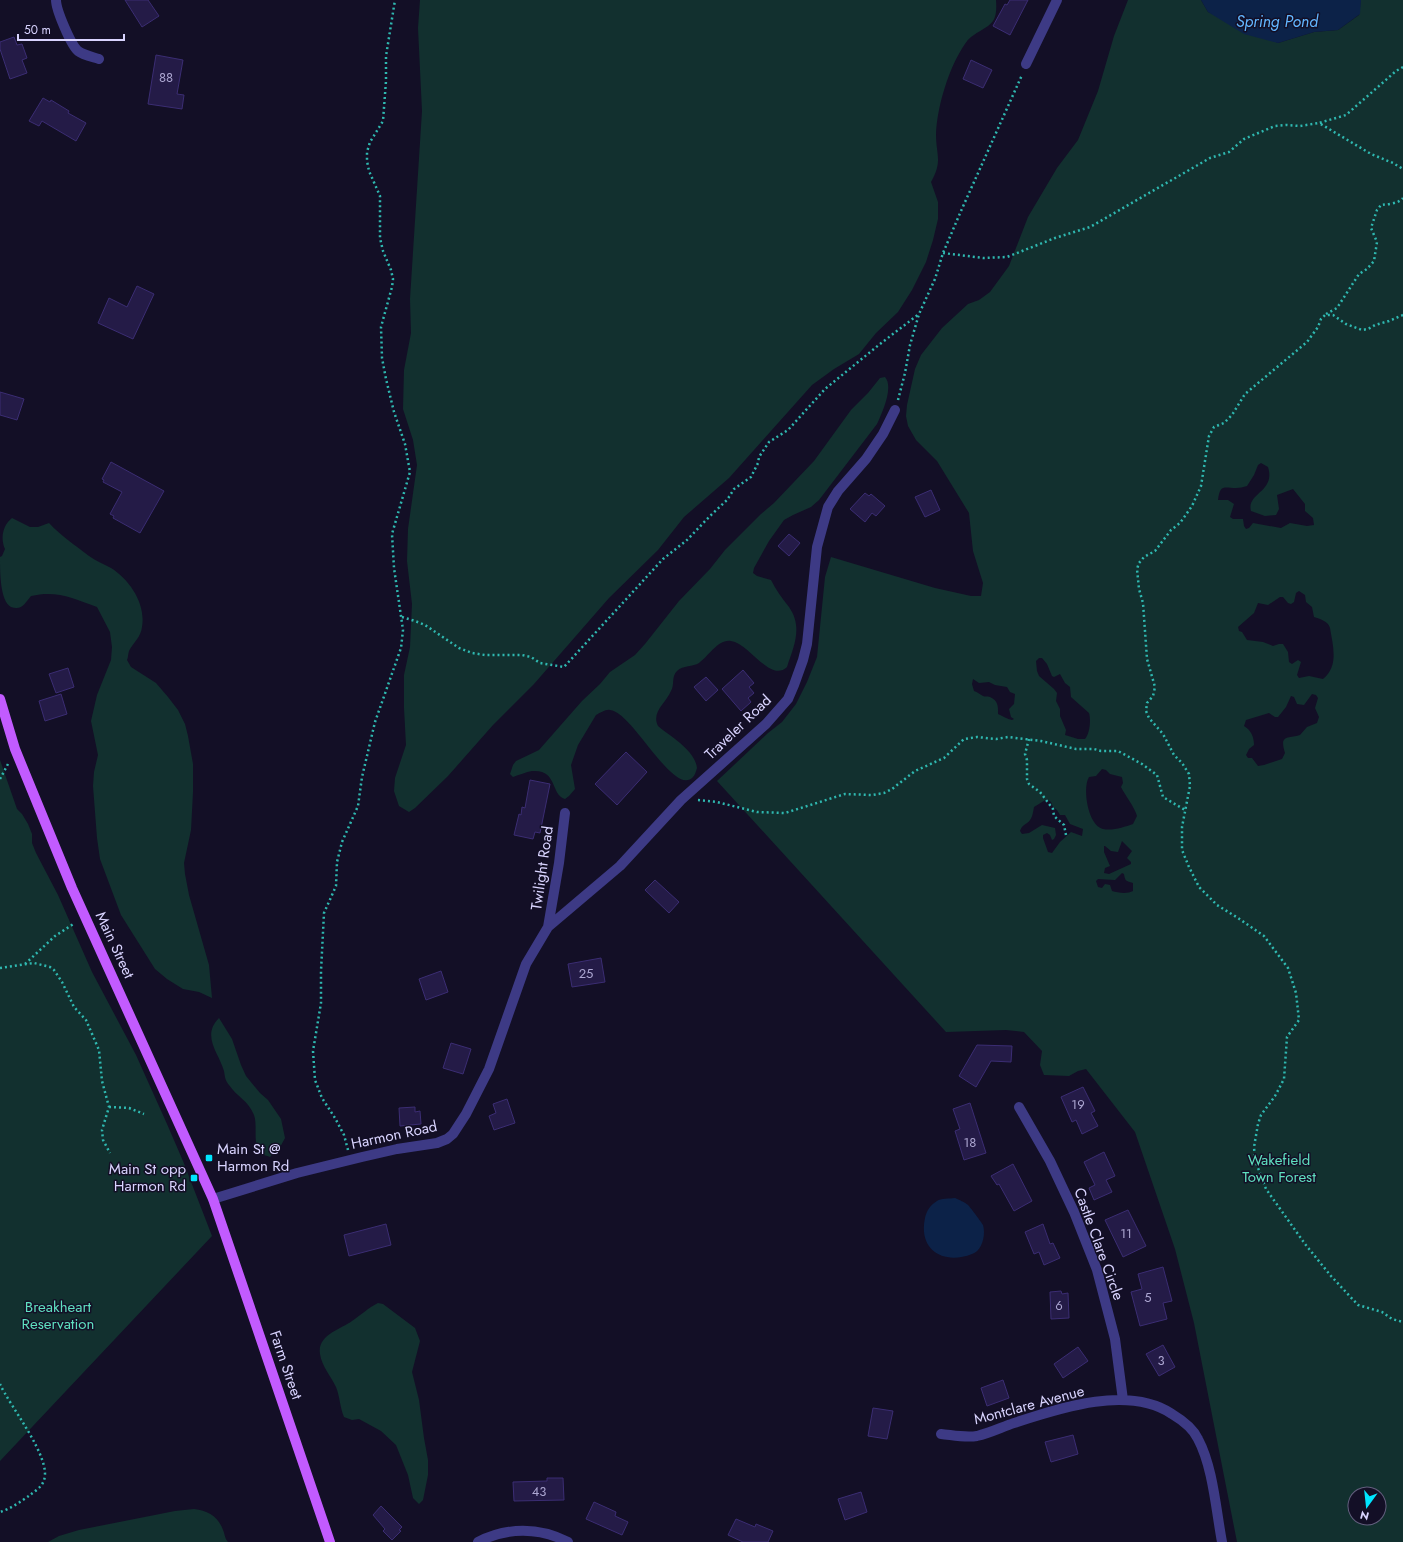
<svg xmlns="http://www.w3.org/2000/svg" width="1403" height="1542" font-family="Jost,sans-serif">
  <style>
    .green { fill: #12302f; fill-rule: evenodd }
    .water { fill: #0c2248 }
    .building { fill: #241b47; stroke: #3b2d73 }
    .lines { fill: none; stroke-linecap: round; stroke-linejoin: round }
    .path { stroke: #2fb8b0; stroke-width: 2.5; stroke-dasharray: 2 3; stroke-linecap: butt }
    .minor { stroke: #3d3a85; stroke-width: 10 }
    .major { stroke: #c25bff; stroke-width: 10 }
    .poi-dot { fill: #00e5ff; stroke: #130f26; stroke-width: 1.5 }
    .labels { text-anchor: middle; dominant-baseline: central; stroke-width: 3; stroke-linejoin: round; paint-order: stroke }
    .number-label { font-size: 13px; fill: #aca6d1 }
    .street-label { font-size: 15px; fill: #d9d4ff; stroke: #130f26 }
    .poi-label { font-size: 15px; fill: #d9d4ff; stroke: #130f26; text-anchor: start }
    .park-label { font-size: 15px; fill: #5fe0c0; stroke: #130f26 }
    .water-label { font-size: 16px; font-style: italic; fill: #62b6ff; stroke: #130f26 }
  </style>
  <rect width="100%" height="100%" fill="#130f26"/>
  <!-- green -->
  <path class="green" d="M 420,0 L 996,0 C 998,26 989,24 971,37 C 966,41 963,47 960,52 C 947,74 937,109 936,134 C 936,155 943,161 931,182 L 938,202 L 938,219 L 933,240 L 926,262 L 912,290 L 898,312 L 876,333 L 859,354 L 834,369 L 812,385 L 729,478 L 684,517 L 658,550 L 609,598 L 534,684 L 493,725 L 448,776 L 415,808 L 409,812 L 399,806 L 394,791 L 395,778 L 406,745 L 404,708 L 404,675 L 410,647 L 412,604 L 407,561 L 408,529 L 417,465 L 413,440 L 403,409 L 404,370 L 411,333 L 410,299 L 422,111 L 418,28 Z
    M 1128,0 L 1201,0 L 1208,12 L 1278,43 L 1314,32 L 1338,30 L 1359,15 L 1361,0 L 1403,0 L 1403,1542 L 1237,1542 L 1194,1323 L 1175,1249 L 1135,1132 L 1086,1069 L 1078,1071 L 1069,1076 L 1044,1075 L 1040,1065 L 1042,1051 L 1024,1032 L 1006,1030 L 946,1032 L 717,781 L 768,733 L 782,722 L 796,704 L 807,682 L 817,657 L 825,577 L 831,557 L 935,588 L 971,596 L 981,596 L 983,583 L 973,551 L 969,513 L 937,461 L 916,440 L 908,426 L 906,416 L 907,405 L 915,369 L 921,355 L 942,328 L 968,304 L 979,300 L 990,292 L 1009,266 L 1028,217 L 1057,168 L 1078,140 L 1098,91 L 1114,36 ZM 1261,463 L 1268,467 C 1276,492 1246,493 1251,511 L 1265,516 L 1276,515 L 1279,509 L 1277,495 L 1293,489 L 1305,504 L 1305,511 L 1313,518 L 1314,525 L 1307,526 L 1290,523 L 1281,528 L 1253,523 L 1249,528 L 1246,529 L 1244,526 L 1243,519 L 1233,519 L 1230,517 L 1234,504 L 1228,500 L 1218,500 C 1220,484 1224,488 1236,488 C 1240,488 1243,487 1247,486 L 1254,475 L 1258,465 ZM 1299,591 L 1305,595 L 1306,602 L 1312,607 L 1314,617 C 1320,619 1328,621 1330,628 C 1333,646 1339,666 1323,679 L 1309,676 L 1299,678 L 1297,675 L 1301,662 L 1298,660 L 1292,664 L 1289,662 L 1288,652 L 1283,644 L 1279,644 L 1273,646 L 1263,642 L 1247,640 L 1242,632 L 1239,631 L 1238,627 L 1254,613 L 1258,603 L 1268,605 L 1280,597 L 1283,597 L 1288,603 L 1291,604 L 1294,602 L 1296,593 ZM 1039,658 L 1042,658 L 1047,664 L 1052,676 L 1054,677 L 1060,674 L 1065,683 L 1070,687 L 1071,697 L 1089,713 C 1091,719 1090,734 1085,739 L 1078,739 L 1065,735 L 1066,730 L 1060,716 L 1060,709 L 1056,701 L 1057,693 L 1054,689 L 1039,676 L 1037,671 L 1036,661 ZM 973,679 L 979,683 L 989,682 L 995,685 L 1007,687 L 1010,692 L 1015,694 L 1014,704 L 1009,709 L 1011,717 L 1014,719 L 1012,720 C 1007,719 1003,716 998,714 C 998,705 998,701 990,697 C 987,696 985,697 983,696 C 979,694 978,692 974,691 L 972,684 ZM 1312,694 L 1316,695 L 1318,698 L 1315,708 L 1319,717 L 1317,723 L 1307,727 L 1300,735 C 1288,739 1279,734 1285,753 L 1282,759 L 1264,765 L 1258,766 L 1252,758 L 1248,758 L 1246,755 L 1249,749 L 1254,745 C 1254,737 1251,730 1244,726 L 1246,720 L 1269,713 L 1275,717 L 1278,717 L 1286,707 L 1291,696 L 1294,697 L 1297,704 L 1304,705 ZM 1102,769 L 1106,770 L 1110,774 L 1122,777 L 1123,783 L 1121,787 C 1126,797 1134,806 1137,816 L 1133,824 C 1124,827 1113,831 1103,829 C 1088,826 1082,788 1089,777 L 1096,776 ZM 1047,799 L 1051,802 L 1053,807 L 1057,810 L 1060,815 L 1065,815 L 1070,824 L 1083,829 L 1082,836 L 1071,832 L 1060,842 L 1052,853 L 1048,852 L 1043,838 L 1043,835 L 1047,833 L 1050,835 L 1052,840 L 1054,839 L 1056,835 L 1055,828 L 1042,825 L 1029,833 L 1022,834 L 1020,831 C 1022,826 1023,826 1027,823 C 1032,820 1033,813 1034,807 ZM 1122,841 L 1132,851 L 1127,858 L 1131,862 L 1131,864 L 1109,874 L 1104,873 L 1105,868 L 1110,866 L 1104,852 L 1104,846 L 1105,846 L 1111,851 L 1118,852 ZM 1122,873 L 1124,874 C 1125,881 1126,881 1133,883 L 1133,891 C 1128,894 1118,893 1112,891 L 1110,885 L 1105,884 L 1102,888 L 1098,887 L 1096,881 L 1098,879 L 1115,880 ZM 1355,1494 L 1379,1494 L 1379,1518 L 1355,1518 Z
    M 885,377 C 894,387 882,413 877,424 L 819,500 L 811,507 L 793,515 L 784,520 L 769,541 L 754,568 L 753,573 L 757,576 L 771,580 C 776,590 782,598 789,607 C 803,627 794,646 787,667 C 770,683 749,643 731,641 C 718,639 709,656 699,663 C 693,667 683,665 677,671 C 671,677 675,684 671,691 C 666,703 651,712 658,726 C 671,737 695,750 697,768 C 696,771 695,775 693,777 C 674,798 632,711 610,710 C 606,709 600,713 596,715 L 578,745 L 571,765 L 575,789 L 569,796 L 565,799 C 550,794 558,769 532,771 C 526,772 519,775 513,777 L 510,774 L 513,765 L 516,761 L 539,750 L 582,701 L 600,684 L 610,672 L 635,655 L 645,644 L 679,601 L 710,569 L 725,550 L 761,514 L 774,503 L 814,461 L 851,410 L 868,393 L 880,378 Z
    M 12,518 L 30,527 L 38,527 L 49,523 C 61,536 75,545 89,556 C 96,561 104,564 111,568 C 130,580 146,604 142,627 C 141,637 133,643 129,651 C 128,654 128,658 127,660 L 131,667 L 156,683 L 168,697 L 178,710 L 185,724 L 188,736 L 193,764 L 193,792 L 191,830 L 184,863 L 185,874 L 189,895 L 209,965 L 212,998 L 199,992 L 183,989 L 167,979 L 155,969 L 121,915 L 100,859 L 97,838 L 93,786 L 94,772 L 98,755 L 91,721 L 97,695 L 111,660 L 112,647 L 110,632 L 97,607 C 73,598 56,590 31,596 C 25,603 22,611 11,607 C 0,601 0,572 0,557 L 2,556 L 5,549 C 0,538 3,525 12,518 Z
    M 0,760 L 17,809 L 22,814 L 28,824 L 32,834 L 32,843 L 36,853 L 58,895 L 92,972 L 136,1055 L 167,1124 L 183,1161 L 212,1236 L 0,1461 Z
    M 219,1018 L 232,1039 L 241,1065 L 246,1076 L 260,1093 L 268,1100 L 281,1119 L 285,1138 L 279,1149 L 274,1152 L 270,1157 C 268,1156 263,1155 261,1154 C 252,1146 258,1125 254,1115 C 248,1100 237,1097 229,1085 C 225,1080 225,1077 224,1071 C 219,1053 201,1036 219,1018 Z
    M 378,1303 L 383,1304 L 415,1328 L 420,1341 L 412,1372 L 419,1400 L 424,1438 L 428,1460 L 428,1475 L 423,1500 L 419,1504 L 413,1498 L 408,1475 L 396,1445 L 381,1431 L 359,1419 L 352,1420 L 344,1417 C 340,1408 340,1397 336,1387 C 331,1376 322,1367 320,1354 C 317,1335 341,1329 352,1321 C 361,1315 368,1308 378,1303 Z
    M 194,1509 C 208,1511 218,1516 223,1530 C 225,1535 225,1539 228,1542 L 48,1542 L 59,1536 L 79,1530 L 175,1511 Z"/>
  <!-- water -->
  <path class="water" d="M 1201,0 L 1361,0 L 1360,14 L 1338,30 L 1314,32 L 1278,43 L 1244,34 L 1208,12 Z
    M 955,1198 C 959,1200 965,1202 968,1205 C 970,1207 982,1223 983,1225 C 986,1235 982,1251 972,1254 C 944,1265 918,1251 925,1218 C 926,1212 930,1205 937,1201 C 941,1198 949,1199 955,1198 Z"/>
  <!-- building -->
  <path class="building" d="M 125,0 L 148,0 L 159,16 L 142,27 Z
    M 1010,0 L 1028,0 L 1010,35 L 993,26 L 1005,4 L 1007,5 Z
    M 14,37 L 17,45 L 22,44 L 27,58 L 22,60 L 27,73 L 10,79 L 0,49 L 0,42 Z
    M 156,55 L 183,60 L 177,94 L 184,95 L 182,109 L 148,104 Z
    M 971,60 L 992,70 L 983,88 L 963,79 Z
    M 43,98 L 50,102 L 51,100 L 69,111 L 68,113 L 86,123 L 76,141 L 42,121 L 39,126 L 29,121 Z
    M 137,286 L 154,294 L 133,339 L 98,323 L 109,298 L 127,307 Z
    M 0,392 L 24,399 L 17,420 L 0,415 Z
    M 111,462 L 164,491 L 140,533 L 113,518 L 114,516 L 110,514 L 122,492 L 103,482 L 104,480 L 102,479 Z
    M 931,490 L 940,510 L 925,517 L 915,497 Z
    M 865,493 L 869,496 L 871,494 L 885,506 L 876,516 L 872,513 L 865,522 L 850,509 Z
    M 789,534 L 800,543 L 789,556 L 778,546 Z
    M 68,668 L 74,687 L 56,693 L 49,674 Z
    M 743,670 L 754,683 L 749,687 L 754,693 L 748,698 L 751,702 L 741,711 L 722,689 Z
    M 706,677 L 718,690 L 706,701 L 694,687 Z
    M 61,694 L 67,714 L 45,721 L 39,701 Z
    M 626,752 L 647,772 L 617,805 L 595,784 Z
    M 530,780 L 550,784 L 540,833 L 535,832 L 533,839 L 514,835 L 519,814 L 521,815 L 522,807 L 525,808 Z
    M 655,880 L 679,902 L 669,913 L 645,890 Z
    M 601,958 L 605,982 L 572,987 L 568,964 Z
    M 441,971 L 448,992 L 426,1000 L 419,979 Z
    M 451,1043 L 471,1049 L 463,1074 L 443,1068 Z
    M 977,1045 L 1012,1046 L 1011,1062 L 991,1061 L 976,1087 L 959,1076 Z
    M 1083,1087 L 1095,1111 L 1091,1113 L 1098,1126 L 1082,1134 L 1076,1120 L 1072,1122 L 1061,1097 Z
    M 507,1099 L 515,1123 L 494,1130 L 489,1116 L 496,1113 L 493,1104 Z
    M 970,1103 L 986,1153 L 964,1160 L 955,1131 L 960,1129 L 953,1109 Z
    M 415,1107 L 415,1112 L 420,1111 L 421,1124 L 400,1126 L 399,1108 Z
    M 1104,1152 L 1115,1176 L 1106,1180 L 1112,1192 L 1094,1200 L 1089,1188 L 1095,1185 L 1084,1162 Z
    M 1013,1164 L 1032,1201 L 1014,1211 L 999,1184 L 997,1185 L 991,1176 Z
    M 1128,1210 L 1146,1246 L 1123,1257 L 1105,1220 Z
    M 386,1224 L 391,1245 L 349,1256 L 344,1235 Z
    M 1043,1224 L 1050,1244 L 1053,1243 L 1060,1258 L 1044,1265 L 1039,1252 L 1034,1254 L 1025,1232 Z
    M 1163,1267 L 1172,1301 L 1163,1303 L 1167,1319 L 1140,1326 L 1131,1292 L 1142,1289 L 1138,1274 Z
    M 1061,1291 L 1062,1294 L 1068,1293 L 1069,1318 L 1051,1319 L 1050,1292 Z
    M 1163,1345 L 1175,1367 L 1159,1376 L 1146,1354 Z
    M 1078,1347 L 1088,1361 L 1063,1378 L 1054,1364 Z
    M 1003,1380 L 1009,1398 L 987,1406 L 981,1388 Z
    M 873,1408 L 893,1411 L 887,1439 L 868,1436 Z
    M 1073,1435 L 1078,1454 L 1051,1462 L 1045,1442 Z
    M 547,1478 L 563,1478 L 564,1500 L 514,1501 L 513,1482 L 547,1481 Z
    M 861,1492 L 867,1512 L 845,1520 L 838,1499 Z
    M 594,1502 L 616,1512 L 615,1516 L 628,1522 L 622,1535 L 586,1519 Z
    M 381,1506 L 402,1527 L 399,1530 L 401,1531 L 392,1540 L 383,1531 L 385,1529 L 373,1515 Z
    M 736,1519 L 755,1527 L 756,1524 L 773,1531 L 768,1542 L 743,1542 L 728,1535 Z"/>
  <g class="lines">
    <!-- path -->
    <path class="path" d="M 1403,67 L 1396,71 L 1346,115 L 1319,123 L 1371,154 L 1393,163 L 1403,169
      M 943,253 L 983,258 L 1007,257 L 1055,238 L 1090,227 L 1210,158 L 1229,152 L 1244,139 L 1275,126 L 1286,125 L 1300,126 L 1319,123
      M 1326,314 L 1337,308 L 1359,274 L 1367,269 L 1374,261 L 1377,242 L 1371,228 L 1377,210 L 1381,205 C 1388,204 1398,204 1403,198
      M 1403,315 L 1389,321 L 1375,325 L 1368,329 L 1362,330 L 1346,324 L 1333,315 L 1325,315 L 1321,319 L 1318,327 L 1307,342 L 1245,394 L 1232,415 L 1224,423 L 1214,427 L 1209,436 L 1201,486 L 1192,506 L 1180,523 L 1171,530 L 1155,551 L 1144,557 L 1139,563 L 1137,569 L 1139,589 L 1143,603 L 1147,659 L 1155,687 L 1153,696 L 1147,703 L 1146,711 L 1149,718 L 1163,734 L 1174,755 L 1182,763 L 1189,774 L 1190,786 L 1182,827 L 1182,850 L 1189,867 L 1199,887 L 1217,905 L 1238,918 L 1264,936 L 1288,968 L 1296,993 L 1299,1020 L 1287,1037 L 1284,1079 L 1275,1096 L 1261,1115 L 1258,1124 L 1254,1147 L 1255,1160 L 1266,1189 L 1305,1244 L 1331,1276 L 1358,1305 L 1382,1312 L 1392,1319 L 1403,1322
      M 898,400 L 905,373 L 910,345 L 919,314 L 935,279 L 943,253 L 961,211 L 1022,75
      M 402,617 L 415,621 L 425,625 L 459,648 L 472,653 L 485,655 L 522,655 L 531,657 L 540,663 L 564,667 L 663,559 L 687,540 L 710,516 L 727,500 L 734,489 L 751,477 L 758,463 L 759,457 L 769,442 L 788,430 L 825,389 L 880,344 L 919,314
      M 1029,739 L 1025,754 L 1027,760 L 1027,779 L 1029,784 L 1040,792 L 1053,809 L 1054,816 L 1064,825 L 1066,835
      M 0,779 L 8,764
      M 698,800 L 717,802 L 757,812 L 785,813 L 845,794 L 872,795 L 884,793 L 892,789 L 915,771 L 944,758 L 964,739 L 977,737 L 996,739 L 1008,737 L 1041,741 L 1076,749 L 1094,749 L 1101,751 L 1118,751 L 1142,764 L 1157,775 L 1163,797 L 1185,810
      M 25,964 L 55,936 L 75,923
      M 0,968 L 34,963 L 50,967 L 54,970 L 62,982 L 74,1007 L 86,1020 L 99,1050 L 102,1081 L 109,1107 L 102,1130 L 103,1140 L 110,1153
      M 109,1107 L 129,1108 L 144,1114
      M 348,1150 L 344,1135 L 335,1118 L 322,1098 L 315,1080 L 313,1051 L 321,1003 L 321,971 L 324,913 L 336,886 L 337,862 L 342,842 L 358,806 L 362,777 L 375,722 L 401,648 L 403,630 L 394,568 L 392,534 L 410,472 L 405,444 L 394,412 L 386,379 L 382,358 L 381,327 L 392,287 L 393,279 L 391,270 L 383,251 L 380,238 L 380,196 L 369,171 L 367,161 L 367,152 L 370,142 L 383,121 L 386,81 L 386,56 L 395,0
      M 0,1384 C 9,1405 52,1458 44,1480 C 42,1487 35,1491 30,1495 C 22,1501 10,1509 0,1512"/>
    <!-- minor -->
    <path class="minor" d="M 56,0 C 56,10 71,45 78,51 C 83,55 93,57 99,59
      M 1026,64 L 1057,0
      M 548,927 L 559,863 L 565,813
      M 1019,1107 L 1050,1161 L 1074,1212 L 1097,1270 L 1115,1339 L 1123,1400
      M 213,1199 L 297,1173 L 362,1157 L 397,1149 L 437,1143 L 447,1139 L 453,1134 L 466,1114 L 489,1069 L 526,964 L 548,927 L 620,866 L 681,800 L 766,724 L 788,699 L 794,685 L 803,660 L 807,644 L 817,547 L 828,507 L 838,491 L 866,459 L 883,434 L 895,410
      M 941,1434 C 952,1435 965,1438 977,1436 C 990,1433 1002,1427 1014,1423 C 1060,1408 1128,1385 1172,1414 C 1182,1420 1193,1428 1198,1439 C 1213,1467 1216,1510 1222,1542
      M 478,1542 C 507,1527 539,1527 568,1542"/>
    <!-- major -->
    <path class="major" d="M 0,699 L 15,749 L 72,888 L 213,1199 L 330,1542"/>
  </g>
  <!-- markers -->
  <g class="poi-dot">
    <rect x="205" y="1154" width="8" height="8" rx="2"/>
    <rect x="190" y="1174" width="8" height="8" rx="2"/>
  </g>
  <g class="labels">
    <!-- number labels -->
    <g class="number-label">
      <text x="166" y="77">88</text>
      <text x="586" y="973">25</text>
      <text x="1078" y="1104">19</text>
      <text x="970" y="1142">18</text>
      <text x="1126" y="1233">11</text>
      <text x="1148" y="1297">5</text>
      <text x="1059" y="1305">6</text>
      <text x="1161" y="1360">3</text>
      <text x="539" y="1491">43</text>
    </g>
    <!-- street labels -->
    <g class="street-label">
      <text transform="translate(738 727) rotate(-44)">Traveler Road</text>
      <text transform="translate(542 868) rotate(-82)">Twilight Road</text>
      <text transform="translate(115 945) rotate(65)">Main Street</text>
      <text transform="translate(394 1135) rotate(-12)">Harmon Road</text>
      <text transform="translate(1099 1244) rotate(70)">Castle Clare Circle</text>
      <text transform="translate(286 1365) rotate(71)">Farm Street</text>
      <text transform="translate(1029 1405) rotate(-15)">Montclare Avenue</text>
    </g>
    <!-- poi labels -->
    <g class="poi-label">
      <text x="217" y="1149">Main St @<tspan x="217" dy="17">Harmon Rd</tspan></text>
      <text x="186" y="1169" text-anchor="end">Main St opp<tspan x="186" dy="17">Harmon Rd</tspan></text>
    </g>
    <!-- park labels -->
    <g class="park-label">
      <text x="1279" y="1160">Wakefield<tspan x="1279" dy="17">Town Forest</tspan></text>
      <text x="58" y="1307">Breakheart<tspan x="58" dy="17">Reservation</tspan></text>
    </g>
    <!-- water labels -->
    <g class="water-label">
      <text x="1277" y="21">Spring Pond</text>
    </g>
  </g>
  <!-- north arrow -->
  <g transform="translate(1367 1506) rotate(195)"><circle r="19" fill="#130f26" stroke="#625e7d"/>
  <path d="M0-3L7 15L0 10L-7 15Z" fill="#00e5ff"/>
  <text y="-6" font-size="11" font-weight="bold" text-anchor="middle" fill="#d9d4ff">N</text>
  </g>
  <!-- scale -->
  <path d="M18 34v6h106v-6" fill="none" stroke="#d9d4ff" stroke-width="2"/>
  <text x="24" y="34" font-size="12" fill="#d9d4ff" stroke="#130f26" stroke-width="3" paint-order="stroke">50 m</text>
</svg>
